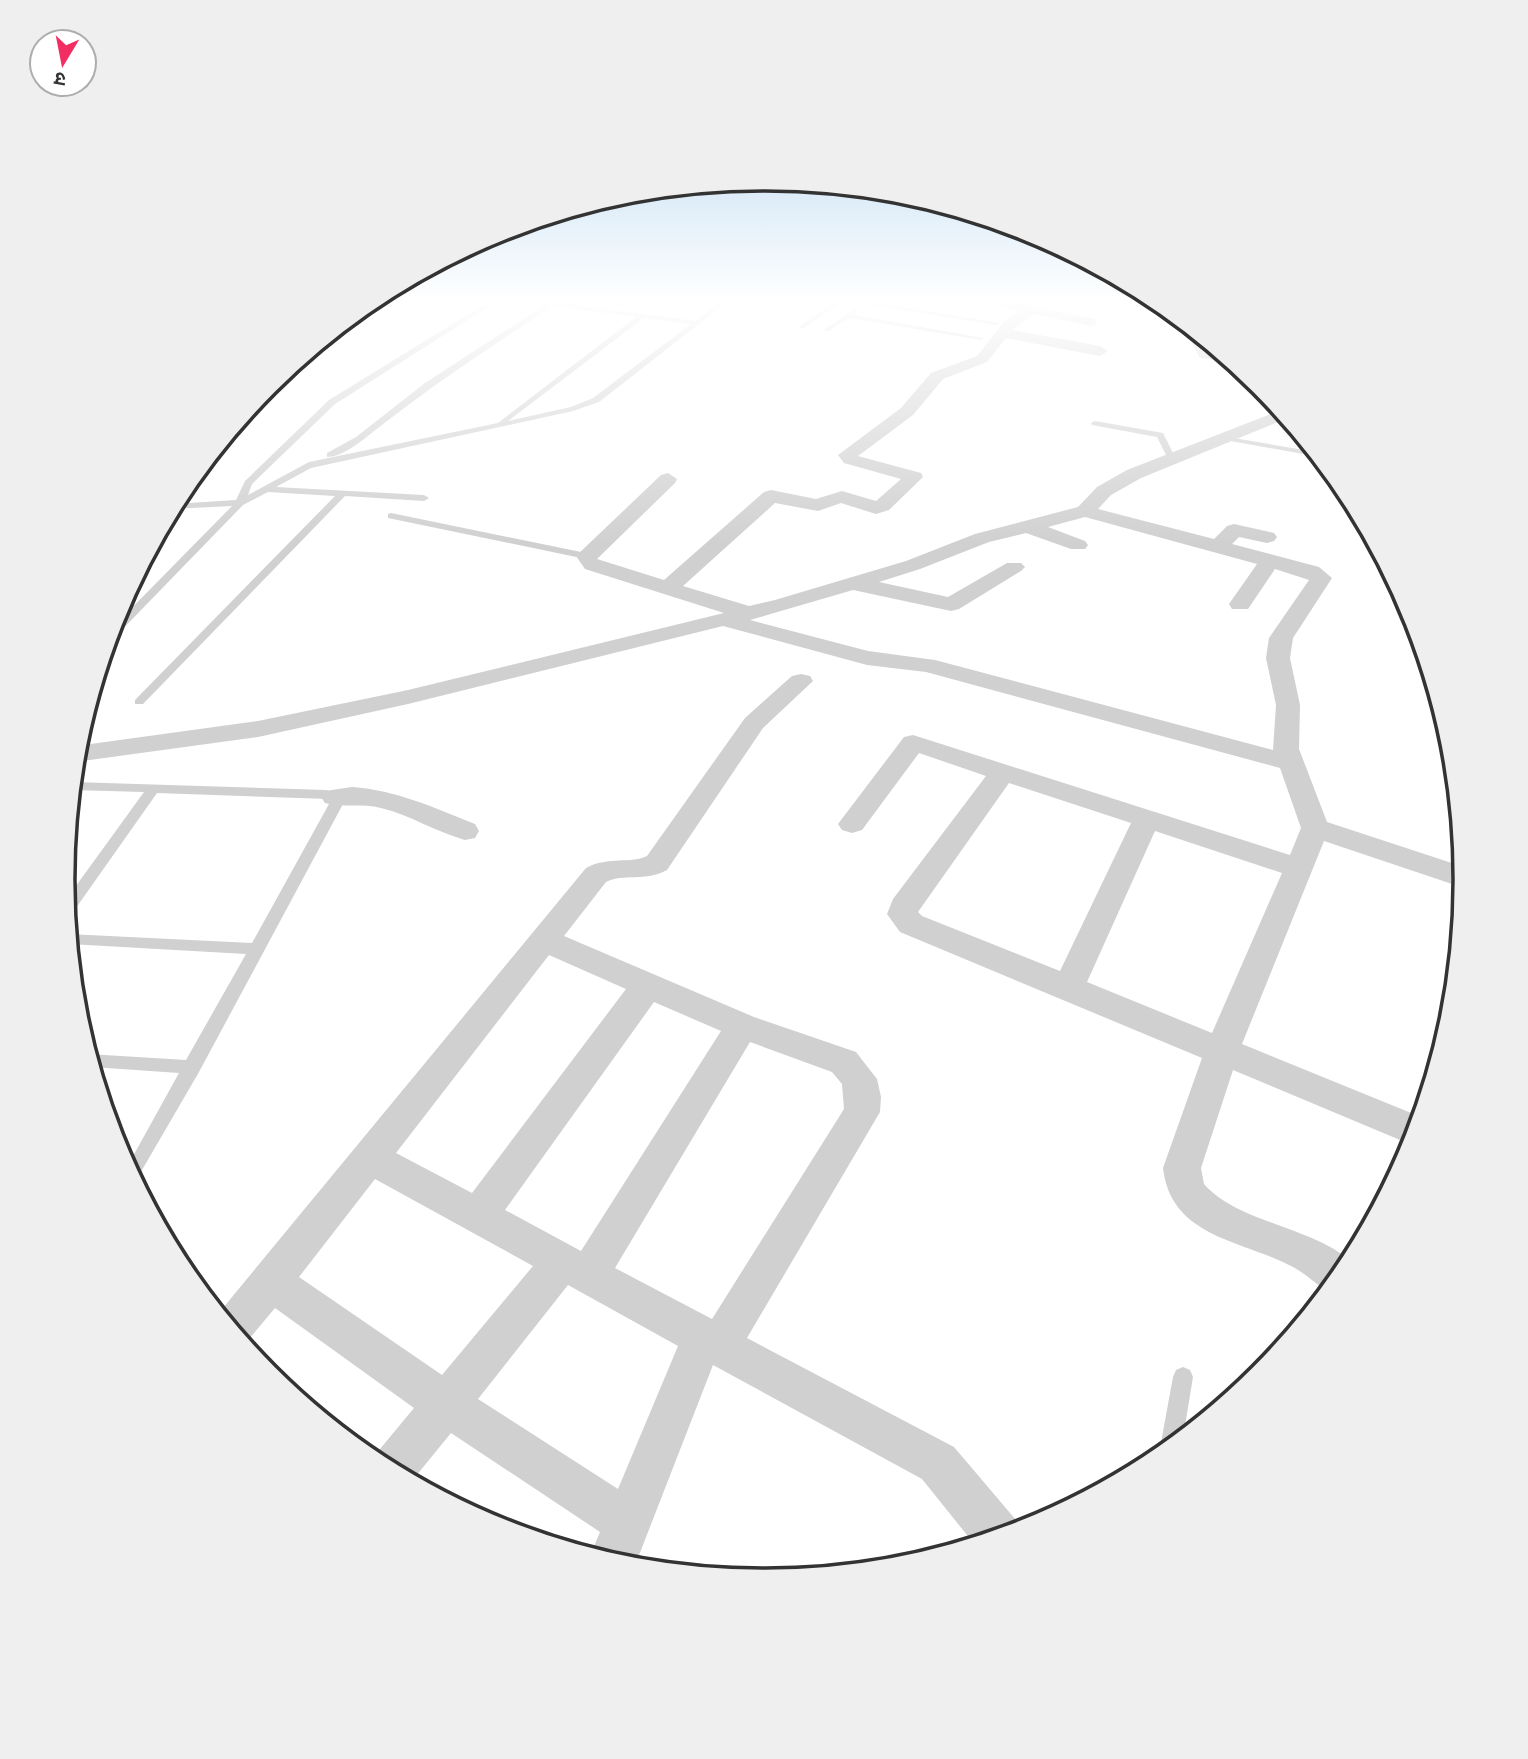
<svg xmlns="http://www.w3.org/2000/svg" width="1528" height="1759" font-family="'Archivo Narrow','Noto Sans Devanagari',sans-serif">
  <style>
    .lines { fill: none; stroke-linecap: round; stroke-linejoin: round }
    .service { fill: #d0d0d0; fill-rule: evenodd }
    .minor { fill: #d0d0d0; fill-rule: evenodd }
    .rim { fill: none; stroke: #333; stroke-width: 3.5 }
  </style>
  <rect width="100%" height="100%" fill="#fff"/>
  <g class="lines">
    <!-- service -->
    <path class="service" d="M 493,299 L 501,299 L 335,404 L 252,484 L 248,495 L 309,462 L 498,423 L 636,317 L 553,306 C 493,345 434,384 378,428 C 365,438 344,457 327,457 L 327,453 L 356,437 L 425,383 L 545,305 L 512,299 L 530,299 L 695,321 L 724,299 L 731,299 L 599,402 L 573,411 L 311,468 L 276,487 L 424,495 L 429,498 L 424,501 L 345,496 L 143,704 L 135,704 L 135,700 L 335,496 L 268,492 L 243,505 L 112,640 L 107,641 L 111,629 L 232,506 L 171,509 L 174,504 L 236,500 L 245,481 L 329,400 ZM 644,318 L 691,324 L 593,398 L 571,407 L 508,421 Z
      M 620,299 L 627,299 L 619,305 L 615,305 Z
      M 838,299 L 857,299 L 1000,323 L 997,325 L 844,301 L 804,328 L 800,328 L 800,326 Z
      M 855,309 L 858,311 L 853,315 L 984,338 L 981,340 L 849,318 L 829,331 L 825,331 L 825,329 Z
      M 1095,421 L 1163,433 L 1176,459 L 1169,461 L 1157,437 L 1092,425 L 1091,423 Z
      M 1222,436 L 1316,452 L 1320,457 L 1225,440 L 1222,440 Z
      M 391,513 L 586,553 L 591,556 L 586,559 L 388,518 L 388,514 Z
      M 73,782 L 326,790 C 336,793 341,793 343,804 L 199,1072 L 135,1182 L 127,1167 L 179,1073 L 92,1067 L 88,1054 L 186,1060 L 246,954 L 69,944 L 68,934 L 252,943 L 329,804 L 329,799 L 157,793 L 71,915 L 67,916 L 65,901 L 144,792 L 72,790 Z
      M 1183,1367 L 1190,1370 L 1193,1377 L 1183,1438 L 1163,1454 L 1160,1448 L 1173,1377 L 1176,1370 Z"/>
    <!-- minor -->
    <path class="minor" d="M 376,299 L 392,299 L 333,339 L 323,339 Z
      M 996,299 L 1012,299 L 1010,301 L 1095,319 L 1097,322 L 1095,325 L 1090,326 L 1034,314 L 1012,330 L 1100,346 L 1108,351 L 1100,356 L 1006,338 L 987,362 L 943,379 L 913,415 L 858,456 L 921,473 L 923,477 L 889,510 L 876,514 L 841,503 L 818,511 L 775,503 L 683,586 L 749,606 L 775,600 L 906,561 L 975,534 L 1078,507 L 1097,487 L 1127,470 L 1281,410 L 1288,418 L 1141,478 L 1111,495 L 1098,509 L 1214,539 L 1227,526 L 1234,524 L 1274,533 L 1277,537 L 1274,541 L 1267,543 L 1239,537 L 1232,544 L 1319,567 L 1332,578 L 1293,638 L 1290,658 L 1300,705 L 1299,749 L 1327,822 L 1464,867 L 1464,888 L 1324,841 L 1242,1044 L 1421,1117 L 1412,1145 L 1233,1070 L 1201,1168 L 1204,1184 C 1237,1222 1309,1226 1351,1261 L 1328,1292 C 1316,1284 1306,1274 1293,1267 C 1243,1240 1171,1238 1163,1168 L 1202,1058 L 900,932 L 887,914 L 893,899 L 986,776 L 919,753 L 862,830 L 852,833 L 842,830 L 838,824 L 904,737 L 913,735 L 1290,855 L 1301,828 L 1280,768 L 926,672 L 867,665 L 723,626 L 408,704 L 258,737 L 75,762 L 76,746 L 258,721 L 408,690 L 724,613 L 585,569 L 576,556 L 661,475 L 668,473 L 677,479 L 675,483 L 597,559 L 664,580 L 764,492 L 771,490 L 816,499 L 842,491 L 876,501 L 901,479 L 844,463 L 838,455 L 901,408 L 931,373 L 977,356 L 1004,322 L 1020,311 L 995,306 L 993,303 ZM 1085,517 L 1257,564 L 1229,604 L 1232,609 L 1248,609 L 1275,569 L 1309,580 L 1269,638 L 1266,658 L 1276,705 L 1273,750 L 935,660 L 868,651 L 750,620 L 853,590 L 951,611 L 959,609 L 1021,571 L 1025,567 L 1021,563 L 1007,563 L 948,597 L 879,582 L 920,569 L 989,542 L 1026,533 L 1071,549 L 1085,549 L 1088,545 L 1085,541 L 1048,527 ZM 1009,783 L 1131,823 L 1060,971 L 922,916 L 918,912 ZM 1155,831 L 1282,873 L 1212,1033 L 1087,982 Z
      M 1184,322 L 1206,340 L 1211,351 L 1221,352 L 1233,362 L 1200,358 L 1182,325 Z
      M 801,674 L 810,676 L 813,681 L 763,728 L 667,870 C 646,882 623,873 606,882 L 564,936 L 754,1017 L 856,1052 L 877,1079 L 881,1097 L 880,1112 L 747,1338 L 954,1447 L 1016,1520 L 1020,1531 L 975,1545 L 922,1479 L 713,1365 L 634,1568 L 590,1556 L 600,1532 L 451,1433 L 411,1482 L 374,1462 L 375,1455 L 414,1408 L 275,1308 L 244,1345 L 218,1314 L 586,868 C 608,856 632,864 647,856 L 745,718 L 792,676 ZM 549,955 L 626,989 L 472,1193 L 396,1153 ZM 654,1002 L 721,1031 L 581,1251 L 505,1210 ZM 750,1042 L 832,1072 L 842,1084 L 844,1109 L 712,1319 L 615,1268 ZM 375,1179 L 533,1266 L 442,1375 L 299,1277 ZM 568,1285 L 678,1346 L 618,1489 L 478,1399 Z
      M 352,787 C 396,790 435,808 475,824 L 479,831 L 475,838 L 465,840 C 436,832 410,815 381,808 C 362,803 343,808 325,803 L 321,797 L 325,791 Z"/>
  </g>
  <!-- sky -->
  <linearGradient id="sky" x2="0" y2="1"><stop stop-color="#9dc9eb"/><stop offset="0.55" stop-color="#fff"/><stop offset="1" stop-color="#fff" stop-opacity="0"/></linearGradient>
  <rect width="1528" height="545" fill="url(#sky)"/>
  <!-- crop -->
  <path d="M0 0H1528V1759H0ZM763 191H765A688 688 0 0 1 1453 879V880A688 688 0 0 1 765 1568H763A688 688 0 0 1 75 880V879A688 688 0 0 1 763 191Z" fill="#efefef" fill-rule="evenodd"/>
  <path class="rim" d="M763 191H765A688 688 0 0 1 1453 879V880A688 688 0 0 1 765 1568H763A688 688 0 0 1 75 880V879A688 688 0 0 1 763 191Z"/>
  <!-- north arrow -->
  <g transform="translate(63 63) rotate(190)"><circle r="33" fill="#ffffff" stroke="#adadad" stroke-width="2"/>
  <path d="M0-5L12 26L0 18L-12 26Z" fill="#f22d61"/>
  <text y="-10" font-size="19" font-weight="bold" text-anchor="middle" fill="#333333">उ</text>
  </g>
</svg>
